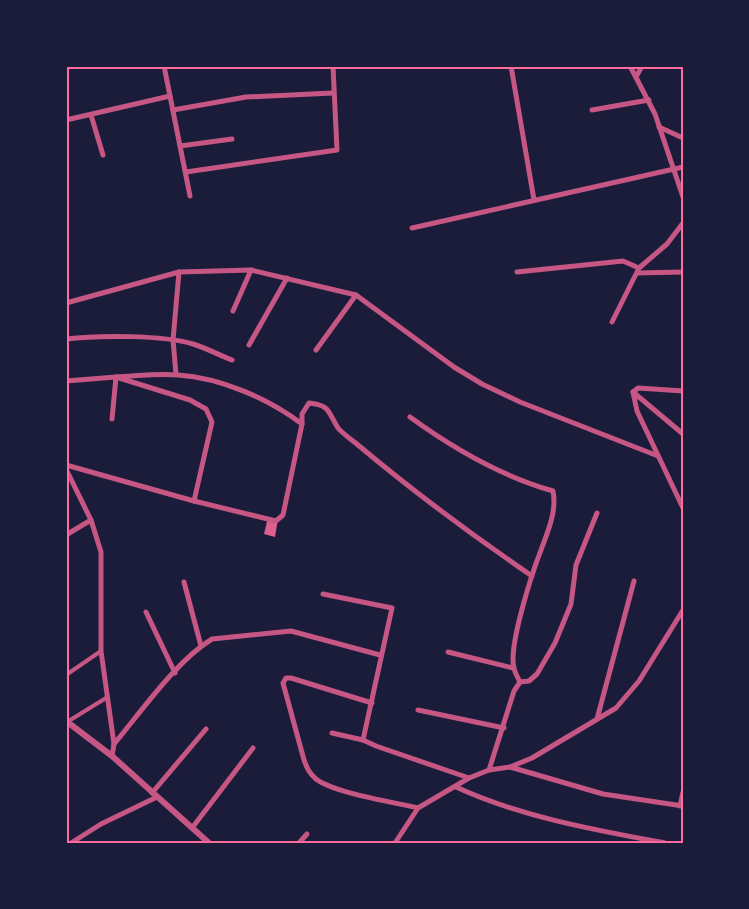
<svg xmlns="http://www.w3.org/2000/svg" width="749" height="909" viewBox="0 0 749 909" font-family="Jost,sans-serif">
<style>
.building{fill:#dd5f8e}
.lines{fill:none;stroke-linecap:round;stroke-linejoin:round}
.pedestrian{stroke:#c65784;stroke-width:4}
.minor{stroke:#c65784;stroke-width:5}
.tertiary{stroke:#c65784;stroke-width:6}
.neatline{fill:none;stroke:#ff6b9d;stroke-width:2}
</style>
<rect width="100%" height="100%" fill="#1b1b3a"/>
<path class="building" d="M 268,517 L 278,519 L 275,537 L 264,534 Z"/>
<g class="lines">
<g class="pedestrian">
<path d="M 66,675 L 101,651"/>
<path d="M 67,722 L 106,698"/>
</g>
<g class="minor">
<path d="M 164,66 L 190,196"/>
<path d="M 511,66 L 534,200"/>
<path d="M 630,66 L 655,114 L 683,197"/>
<path d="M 636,77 L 642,66"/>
<path d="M 173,110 L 246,97 L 333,93"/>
<path d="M 592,110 L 649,100"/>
<path d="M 91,115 L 103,155"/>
<path d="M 66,120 L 170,96"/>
<path d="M 659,127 L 683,138"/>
<path d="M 180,146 L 232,139"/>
<path d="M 186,172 L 337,150 L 333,66"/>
<path d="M 412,228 L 683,167"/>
<path d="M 517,272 L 623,261 L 639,268"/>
<path d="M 637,273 L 683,272"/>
<path d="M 66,303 L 179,272 L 251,270 L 356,295 L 454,367 L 482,384 L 520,402 L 658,456"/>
<path d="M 233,311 L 251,270"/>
<path d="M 612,322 L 639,268 L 667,244 L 683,223"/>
<path d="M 66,339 C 98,335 163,335 193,344 C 206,348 219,355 232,360"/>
<path d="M 249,345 L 287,278"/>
<path d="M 316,350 L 356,295"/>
<path d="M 176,374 L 173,340 L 179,272"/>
<path d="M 66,381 L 116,377 L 190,400 L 206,409 L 212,422 L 194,501"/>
<path d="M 633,392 L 637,411 L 683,508"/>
<path d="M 633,392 L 683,434"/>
<path d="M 633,392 L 638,388 L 683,391"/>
<path d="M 410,417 C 454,449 500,476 553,491 C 557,511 548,531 541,550 C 532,573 508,647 514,668 C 515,673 518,678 520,682 L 514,691 L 489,770"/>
<path d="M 112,419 L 116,377 C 137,376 158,373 178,375 C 221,378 267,398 302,424"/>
<path d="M 66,465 L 194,501 L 276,521 L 283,515 L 302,424 L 302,414 L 309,403 C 330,405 328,412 338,428 C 343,434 352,440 358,445 C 414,492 472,535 532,576"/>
<path d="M 66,469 L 91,520 L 101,552 L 101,651 L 114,744 L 112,756"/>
<path d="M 66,535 L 91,520"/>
<path d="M 184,582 L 201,646"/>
<path d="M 323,594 L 392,608 L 363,740"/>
<path d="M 146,612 L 175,673"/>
<path d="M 448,652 L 513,668"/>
<path d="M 520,682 L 529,681 L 537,674 L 555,643 L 571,604 L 576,565 L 597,513"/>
<path d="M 372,703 L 291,678 L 286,678 L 283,683 L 304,760 C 307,768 309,773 316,779 C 334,793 393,802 418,808"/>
<path d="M 418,710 L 504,728"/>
<path d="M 597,719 L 634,581"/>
<path d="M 332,733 L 363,740 L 376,746 L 469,778"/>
<path d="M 114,744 C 141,712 176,661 212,639 L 291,631 L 380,655"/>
<path d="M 510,767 L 603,794 L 683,806"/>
<path d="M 456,787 C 521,817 595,830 665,843"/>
<path d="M 152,793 L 206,729"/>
<path d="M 680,806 L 683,792"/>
<path d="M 192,828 L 253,748"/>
<path d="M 71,843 L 101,824 L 157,797"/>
<path d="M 299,843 L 307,834"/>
<path d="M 395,843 L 418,808 L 469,778 L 489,770 L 510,767 L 532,758 L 616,708 L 639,681 L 683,610"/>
</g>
<path class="tertiary" d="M 66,721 L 112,756 L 209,843"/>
</g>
<rect width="749" height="909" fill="none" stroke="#1b1b3a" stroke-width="135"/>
<rect x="68" y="68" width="614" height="774" class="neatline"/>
</svg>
